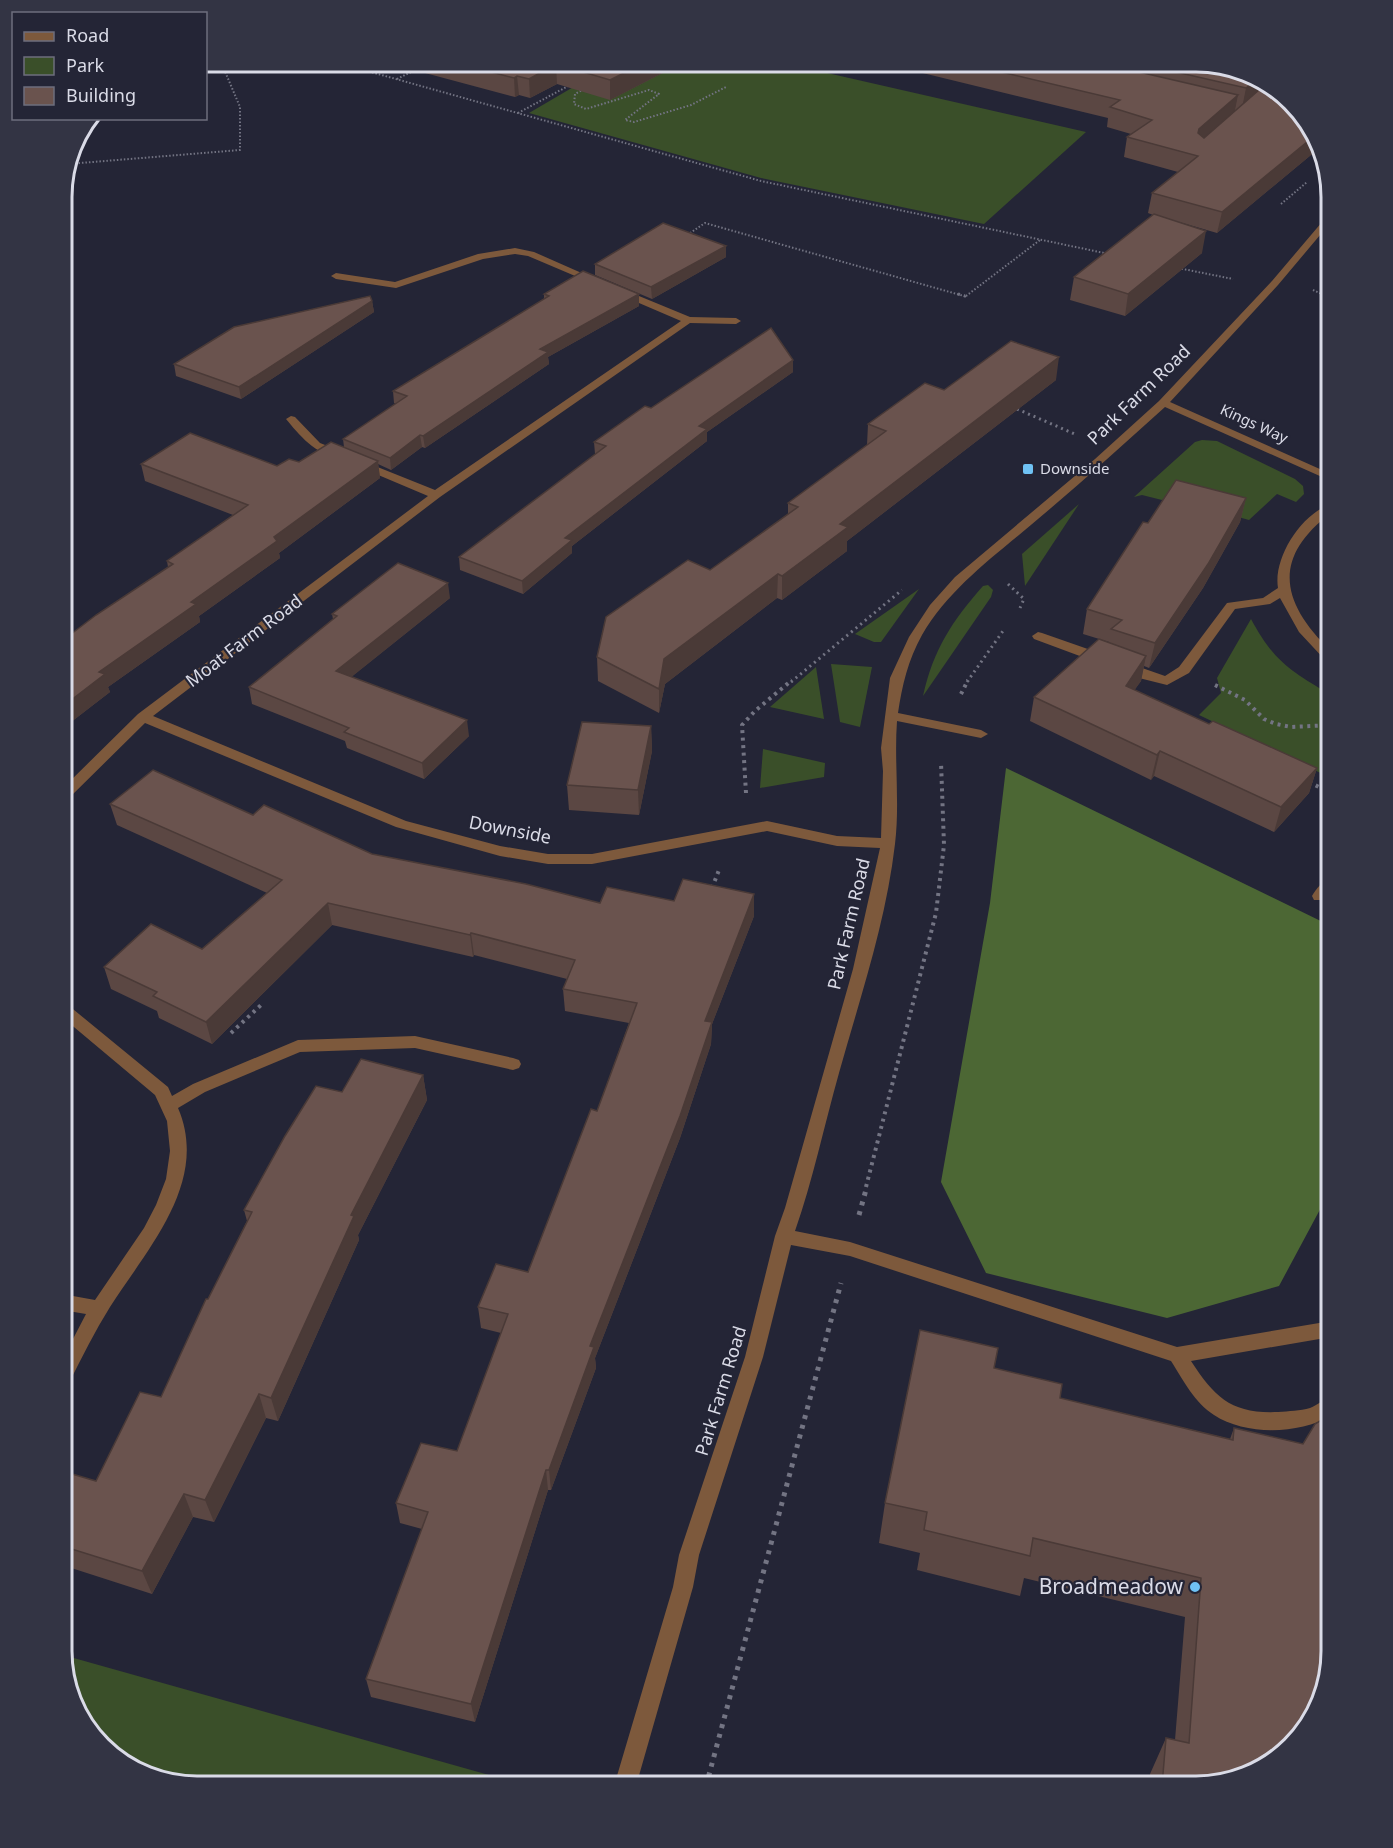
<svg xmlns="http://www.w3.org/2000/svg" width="1393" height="1848" viewBox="0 0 1393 1848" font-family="'Noto Sans',sans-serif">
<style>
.green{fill:#3a4f29}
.forest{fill:#4c6734}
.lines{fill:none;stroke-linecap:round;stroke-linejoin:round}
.path-far3{stroke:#737483;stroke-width:2;stroke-dasharray:1.5 2;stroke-linecap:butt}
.path-far2{stroke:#737483;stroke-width:3;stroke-dasharray:2 4;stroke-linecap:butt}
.path-far1{stroke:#737483;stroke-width:4;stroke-dasharray:3 4.5;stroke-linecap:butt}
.path{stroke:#737483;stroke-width:5;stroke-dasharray:4 6;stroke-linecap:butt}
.minor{fill:#7d593c;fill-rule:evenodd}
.wall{fill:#5b4743}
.shaded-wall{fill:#4a3a37}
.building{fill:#6a534e;stroke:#4a3a37;stroke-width:1.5}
.poi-dot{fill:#6fc2f4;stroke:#242536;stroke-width:2}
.labels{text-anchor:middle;stroke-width:4.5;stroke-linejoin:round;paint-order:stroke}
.far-street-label{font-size:15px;fill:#dadbe7;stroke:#242536}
.far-poi-label{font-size:15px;fill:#dadbe7;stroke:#242536;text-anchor:start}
.street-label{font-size:18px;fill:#dadbe7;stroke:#242536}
.near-poi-label{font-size:21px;fill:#dadbe7;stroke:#242536;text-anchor:end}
.rim{fill:none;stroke:#dadbe7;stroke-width:3}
</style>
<rect width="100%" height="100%" fill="#242536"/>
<g class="green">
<path d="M 616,62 L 779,62 L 1086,132 L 984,224 L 761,178 L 529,113 Z"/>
<path d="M 1202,440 L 1217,441 L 1295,479 L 1303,486 L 1304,494 L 1296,502 L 1277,494 L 1249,520 L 1166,497 L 1162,500 L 1142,495 L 1134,497 L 1195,442 Z"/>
<path d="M 1079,504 L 1025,586 L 1022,554 Z"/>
<path d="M 988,585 L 993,590 L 991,597 L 923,696 C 933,650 952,621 983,586 Z"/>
<path d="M 919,589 L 881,642 L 874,642 L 855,634 Z"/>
<path d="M 1251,619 C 1274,662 1291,671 1331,695 L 1331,775 L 1329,777 L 1199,715 L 1221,693 L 1217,678 Z"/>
<path d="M 831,664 L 872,667 L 860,727 L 840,722 Z"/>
<path d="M 816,667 L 824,719 L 770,707 Z"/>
<path d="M 763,749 L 825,763 L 824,777 L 760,788 Z"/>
<path d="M 63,1655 L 528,1786 L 197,1786 L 130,1769 L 84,1726 Z"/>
</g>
<path class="forest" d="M 1006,768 L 1331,926 L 1331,1189 L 1279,1286 L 1167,1318 L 986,1273 L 941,1182 L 990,903 Z"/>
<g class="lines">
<g class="path-far3">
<path d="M 335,62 L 761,181 L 1109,254"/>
<path d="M 397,79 L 417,69"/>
<path d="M 584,89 L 575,94 L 574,104 L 586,109 L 649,90 L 659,94 L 625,120 L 634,122 L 691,105 L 726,87"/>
<path d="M 518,113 L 570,85"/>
<path d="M 68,164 L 240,150 L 240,107 L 221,62"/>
<path d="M 1281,204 L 1307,182"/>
<path d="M 687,235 L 705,223 L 964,296"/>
<path d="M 1178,268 L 1233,279"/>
<path d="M 1313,290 L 1326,296"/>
<path d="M 966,296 L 1040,240"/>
</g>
<g class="path-far2">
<path d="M 958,294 L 965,296 L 968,294"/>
<path d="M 1322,294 L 1331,298"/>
<path d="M 1017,409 L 1077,435"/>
<path d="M 1008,584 L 1024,599 L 1020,608"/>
<path d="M 791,682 L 902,590"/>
<path d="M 967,682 L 1003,631"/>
</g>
<g class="path-far1">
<path d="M 1215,685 L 1245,700 L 1264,719 L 1276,724 L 1291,727 L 1331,725"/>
<path d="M 961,694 L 968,680"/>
<path d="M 1309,782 L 1331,793"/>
<path d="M 746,793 L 742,725 L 755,711 L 792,680"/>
<path d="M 712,888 L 719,870"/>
<path d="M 231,1033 L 261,1005"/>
<path d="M 866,1187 L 936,913 L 944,845 L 941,762"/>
</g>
<g class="path">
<path d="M 859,1215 L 867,1186"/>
<path d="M 706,1786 L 841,1283"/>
</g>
<g class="minor">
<path d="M 1331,214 L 1331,222 L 1278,285 L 1170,402 L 1331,474 L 1331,481 L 1165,407 C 1123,445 1081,483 1038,519 C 996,555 950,587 922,635 C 908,660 902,686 898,713 L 981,730 L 988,734 L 981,738 L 897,721 C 894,762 900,803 895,844 C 886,922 860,998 839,1073 C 824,1126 813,1180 795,1231 L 850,1242 L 1177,1347 L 1331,1321 L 1331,1337 L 1191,1361 C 1215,1398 1232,1414 1278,1412 C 1289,1411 1300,1411 1310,1408 C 1318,1405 1323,1399 1331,1397 L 1331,1416 C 1299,1434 1246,1436 1214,1415 C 1195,1403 1183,1380 1171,1361 L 850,1256 L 791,1245 L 763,1357 L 699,1555 L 693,1587 L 636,1786 L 614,1786 L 673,1587 L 679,1555 L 745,1357 L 775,1236 L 785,1208 L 853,969 L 880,848 L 837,846 L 767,831 L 592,864 L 548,864 L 500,856 L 396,827 L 145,723 L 67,800 L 62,802 L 62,789 L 138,714 L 428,496 L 357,466 L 357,462 L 365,462 L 435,490 L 681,321 L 618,294 L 618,290 L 622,289 L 690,317 L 736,318 L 741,321 L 736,324 L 690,323 L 440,497 L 153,716 L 406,821 L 500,846 L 548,854 L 592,854 L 767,821 L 837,836 L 881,838 L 883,771 L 881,748 L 890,678 L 909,637 L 930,605 L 955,577 L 1095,459 L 1159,401 L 1272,281 L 1328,215 Z"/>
<path d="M 515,248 L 534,252 L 602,282 L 594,284 L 528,256 L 515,254 L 483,259 L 396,288 L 336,279 L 331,276 L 336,273 L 395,282 L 478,254 Z"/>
<path d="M 291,416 L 295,417 L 320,443 L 343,452 L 343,456 C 320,460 299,435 286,419 Z"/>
<path d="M 1331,504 L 1331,513 C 1271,558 1281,603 1331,651 L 1331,662 L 1326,661 L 1299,632 L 1280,598 L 1270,604 L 1235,609 L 1189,673 L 1167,685 L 1139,678 L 1034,639 L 1032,636 L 1038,632 L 1042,633 L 1165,676 L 1179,667 L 1227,603 L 1263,598 L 1278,588 C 1273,558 1301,514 1331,504 Z"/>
<path d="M 1331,878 L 1331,892 L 1324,900 L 1314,900 L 1312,896 C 1316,889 1323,880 1331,878 Z"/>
<path d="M 62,1003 L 68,1005 L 168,1087 L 172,1096 L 193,1084 L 298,1040 L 415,1036 L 513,1058 L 519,1060 L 521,1064 L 519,1068 L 513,1070 L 415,1048 L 300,1052 L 205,1092 L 178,1108 C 210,1182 147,1249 110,1307 C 95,1331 82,1357 69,1383 L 62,1385 L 62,1360 L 86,1314 L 62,1310 L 62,1294 L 95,1300 L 144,1228 L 156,1205 L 166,1179 L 170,1151 L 167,1121 L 155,1095 L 62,1017 Z"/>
</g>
</g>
<g class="wall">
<path d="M 384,62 L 684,62 L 610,100 L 557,84 L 530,98 L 519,95 L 515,97 Z"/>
<path d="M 817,62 L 849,62 L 845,65 L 839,63 L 836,66 Z"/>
<path d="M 863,62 L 1205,62 L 1309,122 L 1317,150 L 1217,233 L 1179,222 L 1202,253 L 1125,316 L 1070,300 L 1074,277 L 1153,215 L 1148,213 L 1152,193 L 1178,172 L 1124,157 L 1127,137 L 1131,134 L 1107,127 L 1108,118 L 898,67 L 895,69 Z"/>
<path d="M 726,246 L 726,257 L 652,299 L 595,275 L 595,264 Z"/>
<path d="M 544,294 L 639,294 L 639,306 L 548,357 L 549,364 L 425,448 L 422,447 L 391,470 L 378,464 L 380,478 L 279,553 L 280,558 L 199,616 L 200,622 L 108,687 L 110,692 L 62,729 L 168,567 L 167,561 L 233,515 L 145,481 L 141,464 L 277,466 L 299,462 L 344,447 L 343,439 L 396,404 L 394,403 L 393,391 L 544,299 Z"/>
<path d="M 372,301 L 374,312 L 241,399 L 176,376 L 174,364 Z"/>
<path d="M 793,360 L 793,372 L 707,432 L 707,441 L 572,546 L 572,553 L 523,594 L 460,570 L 459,557 L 596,454 L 595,454 L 594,442 L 651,408 Z"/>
<path d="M 1056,380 L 847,541 L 847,551 L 782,600 L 777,598 L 665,684 L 659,713 L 598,681 L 597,657 L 710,570 L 788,515 L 788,503 L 867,445 L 868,424 L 944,390 Z"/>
<path d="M 1246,498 L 1240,522 L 1203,588 L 1149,668 L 1144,666 L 1141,681 L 1134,690 L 1209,724 L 1317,768 L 1309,793 L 1274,832 L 1154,776 L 1151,780 L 1030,721 L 1034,697 L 1109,643 L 1109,642 L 1083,634 L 1087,609 L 1148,523 Z"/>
<path d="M 450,598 L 351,677 L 469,736 L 424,779 L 347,748 L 345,741 L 252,704 L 249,687 L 333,619 L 332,614 Z"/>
<path d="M 651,726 L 652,751 L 639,815 L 569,810 L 567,785 Z"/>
<path d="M 110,804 L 253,815 L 372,854 L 600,903 L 674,901 L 754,894 L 754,916 L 712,1024 L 711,1044 L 680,1138 L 595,1358 L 596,1368 L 551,1490 L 548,1490 L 475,1722 L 371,1697 L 366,1679 L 422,1529 L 400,1523 L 396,1503 L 457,1451 L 501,1333 L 481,1328 L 478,1307 L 528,1272 L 597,1111 L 629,1023 L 565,1011 L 563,989 L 567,979 L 474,955 L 473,957 L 332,925 L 212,1044 L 159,1018 L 157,1011 L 111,989 L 104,967 L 202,949 L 267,893 L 117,825 Z"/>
<path d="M 423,1075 L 427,1100 L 358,1235 L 359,1240 L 278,1421 L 266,1418 L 214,1522 L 193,1517 L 152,1594 L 62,1565 L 62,1471 L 96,1481 L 161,1397 L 208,1299 L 247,1221 L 244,1210 L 342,1092 Z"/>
<path d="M 994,1368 L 1060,1398 L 1230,1439 L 1234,1428 L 1196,1786 L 1149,1786 L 1150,1774 L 1166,1738 L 1175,1740 L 1185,1617 L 1024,1578 L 1020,1596 L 917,1570 L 920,1553 L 879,1543 L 885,1503 Z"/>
</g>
<g class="shaded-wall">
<path d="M 646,62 L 684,62 L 610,100 L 610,80 Z"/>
<path d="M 895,62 L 899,62 L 898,67 L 895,69 Z"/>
<path d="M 556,64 L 557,84 L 530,98 L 529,79 Z"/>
<path d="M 517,76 L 519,95 L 515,97 L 514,78 Z"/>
<path d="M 1258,78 L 1264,80 L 1269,84 L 1242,108 L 1246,88 Z"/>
<path d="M 1238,95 L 1234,115 L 1194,154 L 1198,133 L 1199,129 Z"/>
<path d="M 1313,137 L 1317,150 L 1217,233 L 1222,212 Z"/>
<path d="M 1206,231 L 1202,253 L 1125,316 L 1128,294 Z"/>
<path d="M 726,246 L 726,257 L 652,299 L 651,287 Z"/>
<path d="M 639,294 L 639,306 L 548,357 L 549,364 L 425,448 L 423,436 L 540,349 Z"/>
<path d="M 372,301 L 374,312 L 241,399 L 239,387 Z"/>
<path d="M 1059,357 L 1056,380 L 847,541 L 847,551 L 782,600 L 782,576 L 840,524 Z"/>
<path d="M 793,360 L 793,372 L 707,432 L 707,441 L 572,546 L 572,553 L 523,594 L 522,581 L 565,538 L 699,426 Z"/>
<path d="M 420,435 L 422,447 L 391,470 L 390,458 Z"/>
<path d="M 378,461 L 380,478 L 279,553 L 280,558 L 199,616 L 200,622 L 108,687 L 110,692 L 62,729 L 62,707 L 99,672 L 274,537 Z"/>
<path d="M 1246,498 L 1240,522 L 1203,588 L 1149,668 L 1155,643 Z"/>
<path d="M 778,574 L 777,598 L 665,684 L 659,713 L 659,689 L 664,659 Z"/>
<path d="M 448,583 L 450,598 L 339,687 L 336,671 Z"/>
<path d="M 1146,656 L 1141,681 L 1120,711 L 1126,686 Z"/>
<path d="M 467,720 L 469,736 L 424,779 L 422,763 Z"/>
<path d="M 651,726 L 652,751 L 639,815 L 638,790 Z"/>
<path d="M 1160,751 L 1154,776 L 1151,780 L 1157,755 Z"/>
<path d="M 1317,768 L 1309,793 L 1274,832 L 1281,807 Z"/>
<path d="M 754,894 L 754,916 L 712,1024 L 711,1044 L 680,1138 L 595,1358 L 596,1368 L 551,1490 L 549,1470 L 590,1346 L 705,1021 Z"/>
<path d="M 328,903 L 332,925 L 212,1044 L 206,1022 Z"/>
<path d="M 471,933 L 474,955 L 473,957 L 470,935 Z"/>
<path d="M 423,1075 L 427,1100 L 358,1235 L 359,1240 L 278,1421 L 271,1398 L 351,1215 Z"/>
<path d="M 259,1394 L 266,1418 L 214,1522 L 205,1500 Z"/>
<path d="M 546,1470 L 548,1490 L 475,1722 L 471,1704 Z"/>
<path d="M 184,1494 L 193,1517 L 152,1594 L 142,1571 Z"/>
</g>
<g class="building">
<path d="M 453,62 L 577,62 L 582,63 L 584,62 L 646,62 L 610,80 L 556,64 L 529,79 L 517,76 L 514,78 Z"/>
<path d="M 959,62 L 1096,62 L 1238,95 L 1199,129 L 1198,133 L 1204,138 L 1267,83 L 1309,122 L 1313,137 L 1222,212 L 1152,193 L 1198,156 L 1127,137 L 1152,120 L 1110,107 L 1120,100 Z"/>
<path d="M 1132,62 L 1205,62 L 1258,78 L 1246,88 Z"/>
<path d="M 1154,214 L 1206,231 L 1128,294 L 1074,277 Z"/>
<path d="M 663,223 L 726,246 L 651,287 L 595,264 Z"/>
<path d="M 583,271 L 639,294 L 540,349 L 548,352 L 423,436 L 420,435 L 390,458 L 343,439 L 407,396 L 393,391 L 549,296 L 544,294 Z"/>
<path d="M 370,296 L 372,301 L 239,387 L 174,364 L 234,327 Z"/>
<path d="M 771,328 L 793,360 L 699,426 L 707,429 L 565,538 L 572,540 L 522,581 L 459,557 L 606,446 L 594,442 L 645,406 L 651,408 Z"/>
<path d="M 1011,341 L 1059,357 L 840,524 L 848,527 L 782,576 L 778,574 L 664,659 L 659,689 L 597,657 L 606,617 L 688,560 L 710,570 L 798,507 L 788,503 L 886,431 L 868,424 L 925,383 L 944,390 Z"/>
<path d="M 190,433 L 277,466 L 289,459 L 299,462 L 331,442 L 378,461 L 274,537 L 277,541 L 191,602 L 196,604 L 99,672 L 105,674 L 62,707 L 62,641 L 96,615 L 173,564 L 167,561 L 248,505 L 141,464 Z"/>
<path d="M 1176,480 L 1246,498 L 1208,564 L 1155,643 L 1111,629 L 1122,620 L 1087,609 L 1143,522 L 1148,523 Z"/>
<path d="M 398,563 L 448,583 L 336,671 L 467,720 L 422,763 L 344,732 L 349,728 L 249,687 L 337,616 L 332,614 Z"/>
<path d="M 1099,639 L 1146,656 L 1126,686 L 1209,724 L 1213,721 L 1317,768 L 1281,807 L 1160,751 L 1157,755 L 1034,697 Z"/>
<path d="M 582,722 L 651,726 L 638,790 L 567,785 Z"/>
<path d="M 153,770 L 253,815 L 264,805 L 372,854 L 526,884 L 600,903 L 607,887 L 674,901 L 683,879 L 754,894 L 705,1021 L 712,1022 L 680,1116 L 590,1346 L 594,1347 L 549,1470 L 546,1470 L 471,1704 L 366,1679 L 428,1512 L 396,1503 L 421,1443 L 457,1451 L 508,1314 L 478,1307 L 496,1264 L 528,1272 L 591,1109 L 597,1111 L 637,1003 L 563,989 L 575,960 L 471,933 L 470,935 L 328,903 L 206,1022 L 153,996 L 157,992 L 104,967 L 151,924 L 202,949 L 282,880 L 110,804 Z"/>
<path d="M 361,1059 L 423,1075 L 351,1215 L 354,1216 L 271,1398 L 259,1394 L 205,1500 L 184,1494 L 142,1571 L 62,1546 L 62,1471 L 96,1481 L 140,1392 L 161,1397 L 206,1299 L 208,1299 L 252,1212 L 244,1210 L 285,1136 L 316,1086 L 342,1092 Z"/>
<path d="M 920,1330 L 998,1348 L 994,1368 L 1062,1384 L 1060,1398 L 1233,1440 L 1234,1428 L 1303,1444 L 1315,1424 L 1331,1414 L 1331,1651 L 1314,1719 L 1271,1764 L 1196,1786 L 1162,1786 L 1166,1738 L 1189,1743 L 1201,1578 L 1033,1538 L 1030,1556 L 924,1530 L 927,1512 L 885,1503 Z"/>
</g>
<g class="poi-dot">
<rect x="1022" y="463" width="12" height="12" rx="3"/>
<circle cx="1195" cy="1587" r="6"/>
</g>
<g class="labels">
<g class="far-street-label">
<text transform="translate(1254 424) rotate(25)" y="5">Kings Way</text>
</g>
<g class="far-poi-label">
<text x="1040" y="474">Downside</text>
</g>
<g class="street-label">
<text transform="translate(1139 395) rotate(-44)" y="6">Park Farm Road</text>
<text transform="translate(244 641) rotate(-37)" y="6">Moat Farm Road</text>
<text transform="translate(510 830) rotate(11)" y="6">Downside</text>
<text transform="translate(849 924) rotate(-77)" y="6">Park Farm Road</text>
<text transform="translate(721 1391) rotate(-73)" y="6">Park Farm Road</text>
</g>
<g class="near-poi-label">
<text x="1183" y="1594">Broadmeadow</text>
</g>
</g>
<path d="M0 0H1393V1848H0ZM197 72H1196A125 125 0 0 1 1321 197V1651A125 125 0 0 1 1196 1776H197A125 125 0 0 1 72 1651V197A125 125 0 0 1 197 72Z" fill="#333444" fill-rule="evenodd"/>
<path class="rim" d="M197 72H1196A125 125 0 0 1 1321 197V1651A125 125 0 0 1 1196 1776H197A125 125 0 0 1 72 1651V197A125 125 0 0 1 197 72Z"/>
<rect x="12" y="12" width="195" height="108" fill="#242536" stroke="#6d6e7d" stroke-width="1.5"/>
<rect x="24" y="32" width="30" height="9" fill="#7d593c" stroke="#6d6e7d" stroke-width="1.5"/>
<text x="66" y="42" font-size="18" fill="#dadbe7">Road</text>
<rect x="24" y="57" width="30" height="18" fill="#3a4f29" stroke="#6d6e7d" stroke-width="1.5"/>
<text x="66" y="72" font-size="18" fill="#dadbe7">Park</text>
<rect x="24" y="87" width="30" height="18" fill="#6a534e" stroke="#6d6e7d" stroke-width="1.5"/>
<text x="66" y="102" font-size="18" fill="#dadbe7">Building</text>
</svg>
